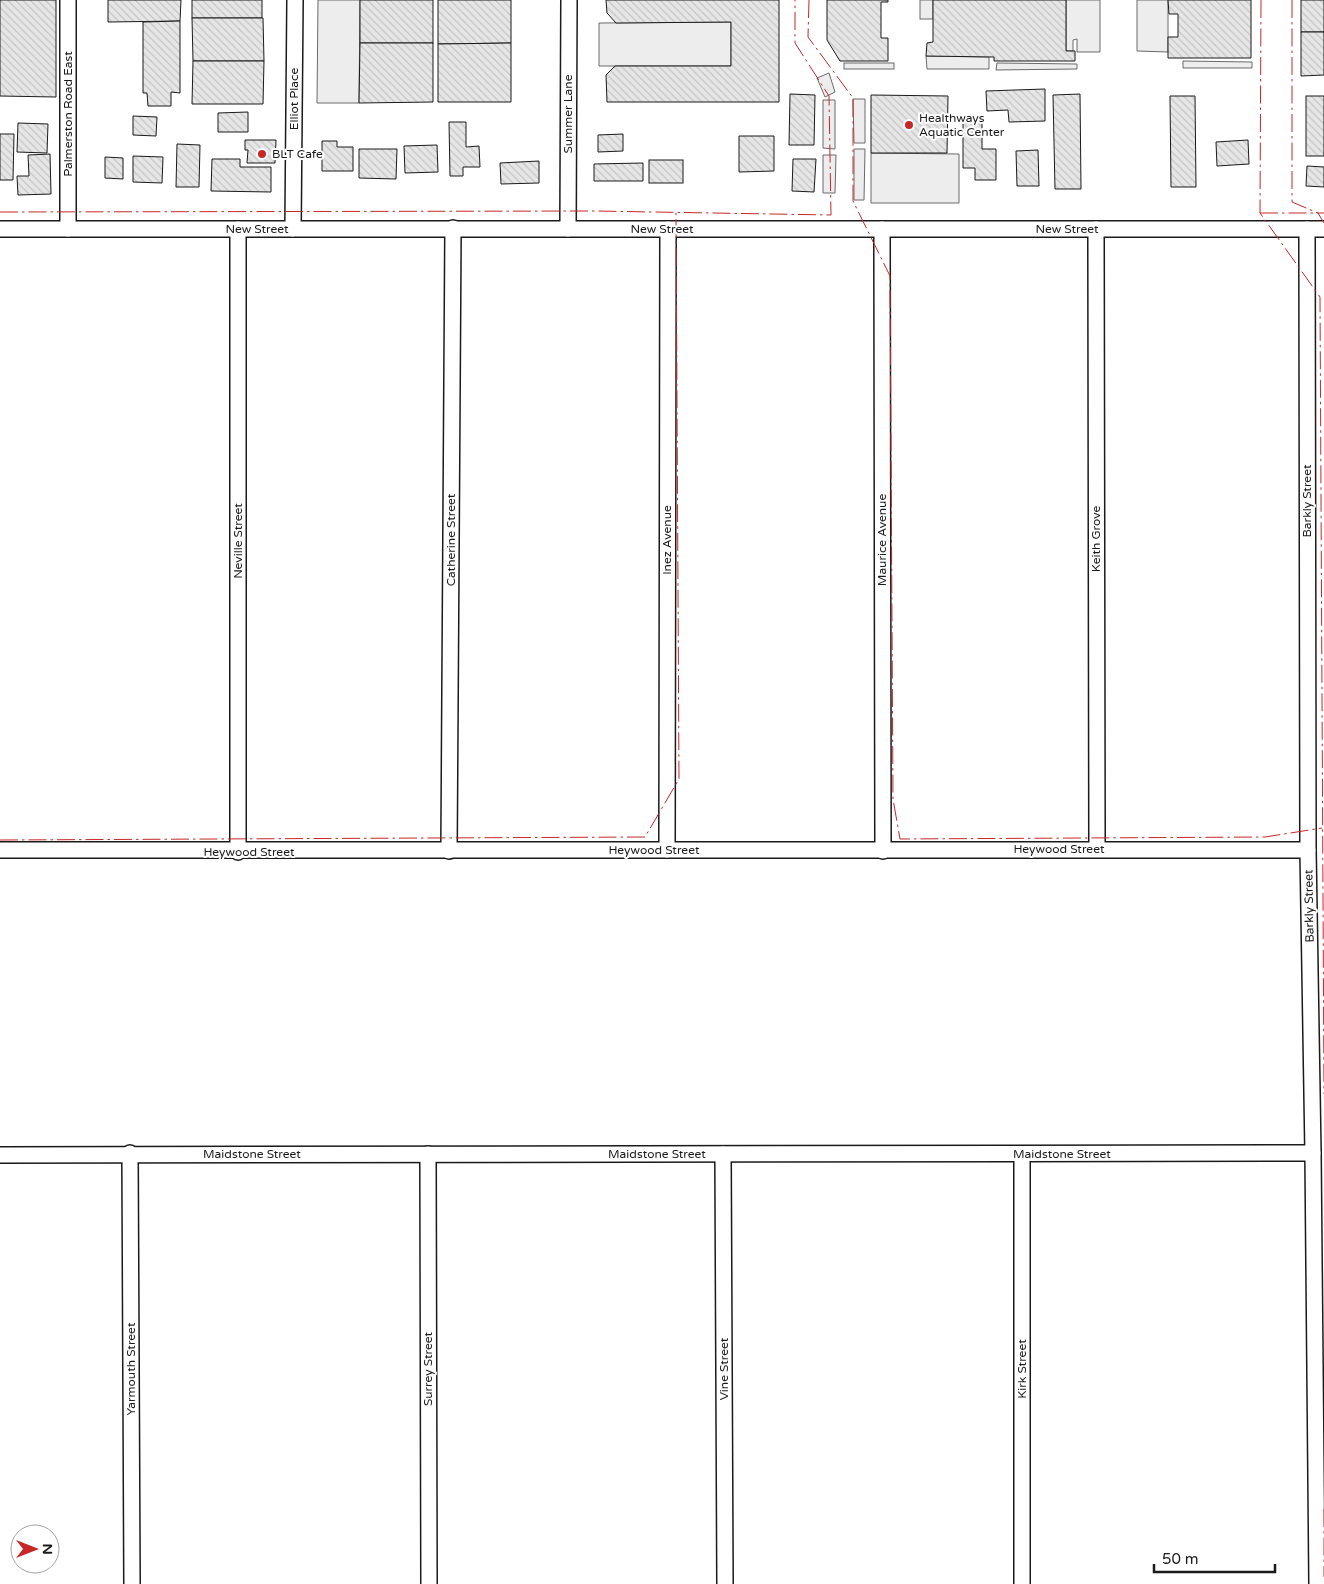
<svg xmlns="http://www.w3.org/2000/svg" width="1324" height="1584" viewBox="0 0 1324 1584" font-family="'Varela Round',sans-serif">
<style>
.built{fill:#ededed;stroke:#6a6a6a}
.building{fill:url(#building-back-hatch);stroke:#1a1a1a}
.lines{fill:none;stroke-linecap:round;stroke-linejoin:round}
.minor-casing{stroke:#1a1a1a;stroke-width:18}
.minor{stroke:#fff;stroke-width:15}
.power{stroke:#c62828;stroke-width:1;stroke-dasharray:18 4 2.5 4;stroke-linecap:butt}
.poi-dot{fill:#c62828;stroke:#fff;stroke-width:2}
.labels{text-anchor:middle;stroke-width:4;stroke-linejoin:round;paint-order:stroke}
.street-label{font-size:12px;fill:#1a1a1a;stroke:#fff}
.poi-label{font-size:12px;fill:#1a1a1a;stroke:#fff;text-anchor:start}
</style>
<defs>
<pattern id="building-back-hatch" width="6" height="6" patternUnits="userSpaceOnUse" patternTransform="scale(1.25)"><rect width="6" height="6" fill="#e6e6e6"/><path d="M-1 5l2 2M0 0l6 6M5-1l2 2" fill="none" stroke="#c5c5c5"/></pattern>
</defs>
<rect width="100%" height="100%" fill="#fff"/>
<g class="built">
<path d="M 318,0 L 360,0 L 359,103 L 317,103 Z"/>
<rect x="920" y="0" width="13" height="19"/>
<path d="M 1066,0 L 1100,0 L 1100,52 L 1077,52 L 1077,39 L 1073,40 L 1073,51 L 1066,51 Z"/>
<path d="M 1137,0 L 1168,0 L 1168,52 L 1137,51 Z"/>
<path d="M 731,22 L 731,66 L 599,66 L 599,23 Z"/>
<path d="M 926,56 L 989,57 L 989,69 L 927,69 Z"/>
<path d="M 1183,61 L 1252,62 L 1252,68 L 1183,68 Z"/>
<rect x="844" y="63" width="50" height="6"/>
<path d="M 997,63 L 1077,64 L 1077,69 L 996,70 Z"/>
<path d="M 829,73 L 835,92 L 825,97 L 817,78 Z"/>
<path d="M 853,99 L 865,99 L 865,143 L 854,143 Z"/>
<path d="M 823,100 L 835,100 L 835,149 L 823,148 Z"/>
<path d="M 854,149 L 865,149 L 864,200 L 854,200 Z"/>
<path d="M 871,153 L 959,154 L 959,203 L 871,203 Z"/>
<path d="M 823,155 L 836,155 L 835,193 L 823,193 Z"/>
</g>
<g class="building">
<path d="M 0,0 L 56,0 L 56,97 L 0,96 Z"/>
<path d="M 108,0 L 181,0 L 180,21 L 108,22 Z"/>
<rect x="192" y="0" width="70" height="18"/>
<rect x="360" y="0" width="73" height="43"/>
<path d="M 438,0 L 511,0 L 511,43 L 438,44 Z"/>
<path d="M 606,0 L 779,0 L 779,102 L 607,102 L 606,75 L 615,66 L 731,66 L 731,22 L 616,23 L 607,13 Z"/>
<path d="M 827,0 L 888,0 L 888,2 L 881,2 L 881,38 L 888,38 L 888,61 L 840,61 L 827,40 Z"/>
<path d="M 933,0 L 1066,0 L 1066,51 L 1075,51 L 1075,61 L 994,61 L 994,57 L 926,56 L 927,43 L 933,42 Z"/>
<path d="M 1168,0 L 1251,0 L 1251,58 L 1168,58 L 1168,37 L 1178,37 L 1178,14 L 1169,14 Z"/>
<rect x="1301" y="0" width="23" height="32"/>
<path d="M 192,18 L 263,18 L 264,61 L 193,61 Z"/>
<path d="M 180,21 L 180,93 L 171,92 L 171,106 L 148,106 L 147,93 L 143,93 L 143,22 Z"/>
<path d="M 1301,32 L 1324,32 L 1324,75 L 1301,76 Z"/>
<path d="M 360,43 L 433,43 L 433,102 L 359,103 Z"/>
<path d="M 511,43 L 511,102 L 438,102 L 438,44 Z"/>
<path d="M 193,61 L 264,61 L 263,104 L 192,104 Z"/>
<path d="M 1045,89 L 1045,121 L 1009,122 L 1008,110 L 987,111 L 986,91 Z"/>
<path d="M 790,94 L 815,95 L 814,145 L 789,145 Z"/>
<path d="M 1080,94 L 1081,189 L 1055,189 L 1053,95 Z"/>
<path d="M 871,95 L 948,96 L 947,153 L 871,153 Z"/>
<path d="M 1170,96 L 1195,96 L 1196,187 L 1171,187 Z"/>
<rect x="1306" y="96" width="18" height="60"/>
<path d="M 248,112 L 248,132 L 218,132 L 218,113 Z"/>
<path d="M 133,116 L 157,117 L 156,136 L 133,135 Z"/>
<path d="M 449,122 L 466,122 L 466,147 L 479,146 L 480,167 L 463,167 L 463,176 L 450,176 Z"/>
<path d="M 963,122 L 982,122 L 982,149 L 996,149 L 996,180 L 975,180 L 975,168 L 963,168 Z"/>
<path d="M 18,123 L 48,124 L 47,153 L 17,152 Z"/>
<path d="M 0,134 L 14,134 L 13,180 L 0,180 Z"/>
<path d="M 623,134 L 623,151 L 598,152 L 598,135 Z"/>
<path d="M 739,136 L 774,136 L 774,171 L 739,172 Z"/>
<path d="M 245,140 L 276,140 L 275,163 L 247,163 L 248,150 L 245,150 Z"/>
<path d="M 1248,140 L 1249,164 L 1217,166 L 1216,142 Z"/>
<path d="M 322,141 L 337,141 L 337,147 L 353,147 L 353,171 L 322,171 Z"/>
<path d="M 177,144 L 200,145 L 199,187 L 176,187 Z"/>
<path d="M 437,145 L 438,172 L 405,173 L 404,146 Z"/>
<path d="M 359,149 L 397,149 L 396,179 L 359,178 Z"/>
<path d="M 1038,150 L 1039,186 L 1017,186 L 1016,151 Z"/>
<path d="M 50,154 L 51,194 L 18,195 L 17,176 L 29,176 L 28,155 Z"/>
<path d="M 133,156 L 163,157 L 162,183 L 133,182 Z"/>
<path d="M 105,157 L 123,158 L 123,179 L 105,178 Z"/>
<path d="M 212,159 L 240,159 L 240,167 L 271,167 L 271,192 L 211,191 Z"/>
<path d="M 793,159 L 816,159 L 814,192 L 792,191 Z"/>
<rect x="649" y="160" width="34" height="23"/>
<path d="M 539,161 L 539,183 L 501,184 L 500,163 Z"/>
<path d="M 643,163 L 643,181 L 594,181 L 594,164 Z"/>
<path d="M 1307,166 L 1324,167 L 1324,187 L 1306,186 Z"/>
</g>
<g class="lines">
<g class="minor-casing">
<g id="minor">
<path d="M 68,0 L 68,229"/>
<path d="M 0,229 L 1324,229"/>
<path d="M 293,229 L 295,0"/>
<path d="M 568,229 L 569,0"/>
<path d="M 882,229 L 883,851"/>
<path d="M 1096,229 L 1097,849"/>
<path d="M 1307,229 L 1308,850 L 1313,1153 L 1317,1584"/>
<path d="M 0,850 L 1308,850"/>
<path d="M 667,850 L 668,229"/>
<path d="M 449,851 L 453,228"/>
<path d="M 238,852 L 238,229"/>
<path d="M 130,1153 L 132,1584"/>
<path d="M 428,1154 L 429,1584"/>
<path d="M 723,1154 L 725,1584"/>
<path d="M 0,1155 L 1313,1153"/>
<path d="M 1022,1584 L 1022,1154"/>
</g>
</g>
<use href="#minor" class="minor"/>
<g class="power">
<path d="M 809,0 L 808,37 L 853,98 L 853,201 L 890,276 L 893,799 L 900,839 L 1265,837 L 1322,828"/>
<path d="M 1261,0 L 1260,213 L 1320,297 L 1324,1094"/>
<path d="M 1292,0 L 1292,202 L 1318,213 L 1324,223"/>
<path d="M 0,212 L 594,211 L 831,215 L 829,96 L 795,43 L 795,0"/>
<path d="M 1260,213 L 1324,213"/>
<path d="M 0,840 L 645,837 L 679,779 L 676,213"/>
<path d="M 1324,1509 L 1324,1577"/>
</g>
</g>
<g class="poi-dot">
<circle cx="909" cy="125" r="5"/>
<circle cx="262" cy="154" r="5"/>
</g>
<g class="labels">
<g class="street-label">
<text transform="translate(294 99) rotate(-90)" y="4">Elliot Place</text>
<text transform="translate(68 114) rotate(-90)" y="4">Palmerston Road East</text>
<text transform="translate(568 114) rotate(-90)" y="4">Summer Lane</text>
<text x="257" y="233">New Street</text>
<text x="662" y="233">New Street</text>
<text x="1067" y="233">New Street</text>
<text transform="translate(1307 501) rotate(-90)" y="4">Barkly Street</text>
<text transform="translate(1096 539) rotate(-90)" y="4">Keith Grove</text>
<text transform="translate(451 540) rotate(-90)" y="4">Catherine Street</text>
<text transform="translate(667 540) rotate(-90)" y="4">Inez Avenue</text>
<text transform="translate(882 540) rotate(-90)" y="4">Maurice Avenue</text>
<text transform="translate(238 541) rotate(-90)" y="4">Neville Street</text>
<text x="1059" y="853">Heywood Street</text>
<text x="654" y="854">Heywood Street</text>
<text x="249" y="856">Heywood Street</text>
<text transform="translate(1309 906) rotate(-91)" y="4">Barkly Street</text>
<text x="252" y="1158">Maidstone Street</text>
<text x="657" y="1158">Maidstone Street</text>
<text x="1062" y="1158">Maidstone Street</text>
<text transform="translate(131 1369) rotate(-90)" y="4">Yarmouth Street</text>
<text transform="translate(428 1369) rotate(-90)" y="4">Surrey Street</text>
<text transform="translate(724 1369) rotate(-90)" y="4">Vine Street</text>
<text transform="translate(1022 1369) rotate(-90)" y="4">Kirk Street</text>
</g>
<g class="poi-label">
<text x="919" y="122">Healthways<tspan x="919" dy="14">Aquatic Center</tspan></text>
<text x="272" y="158">BLT Cafe</text>
</g>
</g>
<g transform="translate(35 1549) rotate(90)"><circle r="24" fill="#ffffff" stroke="#a3a3a3"/>
<path d="M0-4L9 19L0 12L-9 19Z" fill="#c62828"/>
<text y="-8" font-size="14" font-weight="bold" text-anchor="middle" fill="#1a1a1a">N</text>
</g>
<path d="M1154 1564v8h121v-8" fill="none" stroke="#1a1a1a" stroke-width="2.5"/>
<text x="1162" y="1564" font-size="15" fill="#1a1a1a" stroke="#ffffff" stroke-width="4" paint-order="stroke">50 m</text>
</svg>
